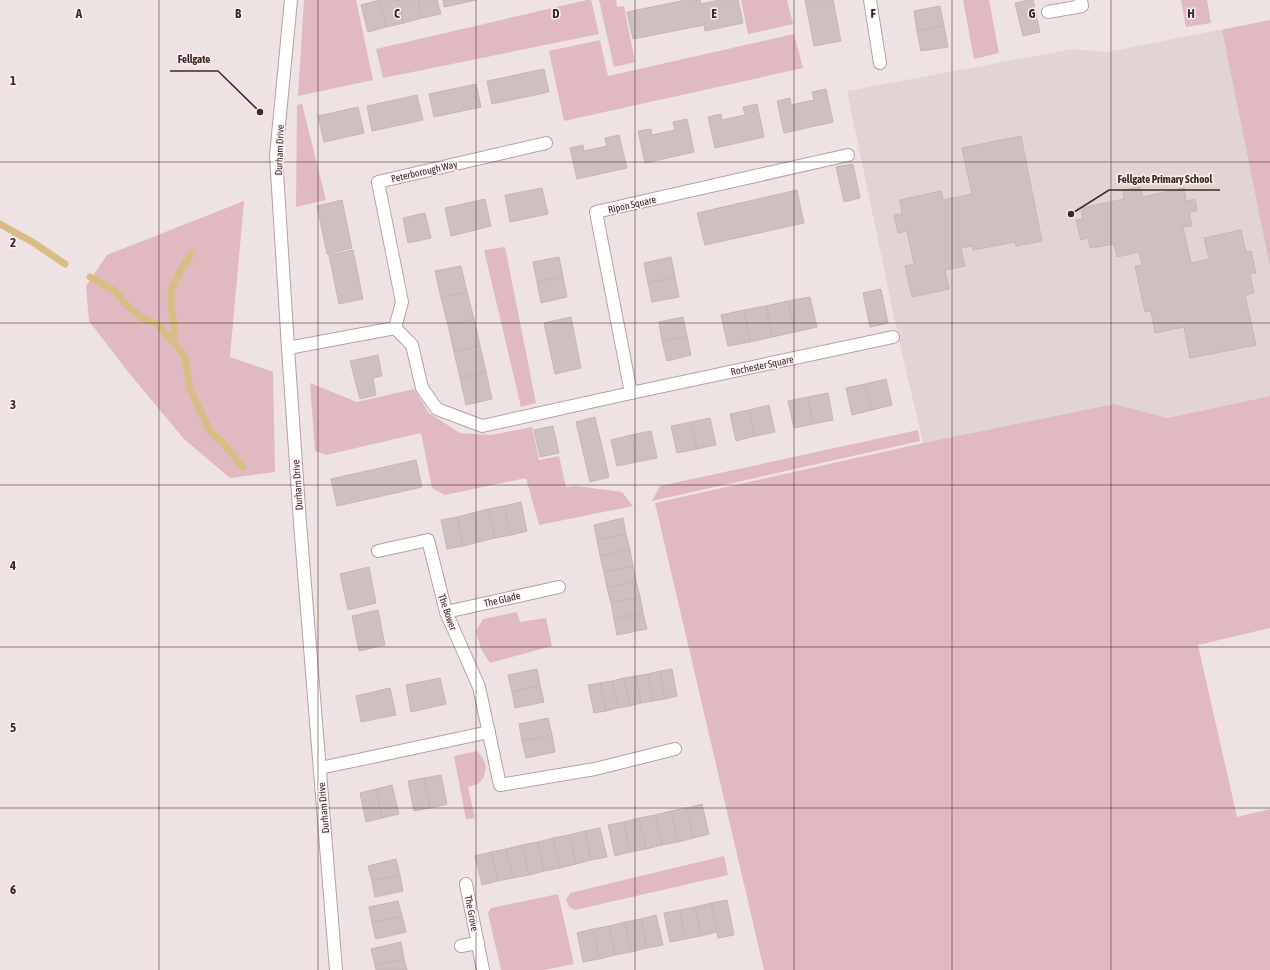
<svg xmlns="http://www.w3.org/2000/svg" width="1270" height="970" viewBox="0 0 1270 970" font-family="'Asap Condensed',sans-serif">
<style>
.built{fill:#e2d4d3}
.green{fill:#e1b9c1}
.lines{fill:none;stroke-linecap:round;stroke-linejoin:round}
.stream{stroke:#d8bd84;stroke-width:7}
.building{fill:#cfbfbe;stroke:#c8b6b4}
.street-casing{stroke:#b3a3a0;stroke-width:14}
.street{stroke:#fff;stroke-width:12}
.grid{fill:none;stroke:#412820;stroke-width:1;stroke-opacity:0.55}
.labels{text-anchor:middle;stroke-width:3;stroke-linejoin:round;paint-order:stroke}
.street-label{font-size:10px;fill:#412820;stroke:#faf3f3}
.grid-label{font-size:13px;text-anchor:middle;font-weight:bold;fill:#412820;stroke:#faf3f3;stroke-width:3;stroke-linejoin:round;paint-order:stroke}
.leader{fill:none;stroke:#412820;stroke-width:1.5}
.callout-dot{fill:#412820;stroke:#faf3f3;stroke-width:1.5}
.callout-label{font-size:11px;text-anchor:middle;font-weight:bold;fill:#412820;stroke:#faf3f3;stroke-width:3;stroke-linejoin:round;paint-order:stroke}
</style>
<rect width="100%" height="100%" fill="#eee3e2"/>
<path class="built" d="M 1270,20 L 1270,396 L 1166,418 L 1114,404 L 923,443 L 898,336 L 847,91 L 1073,49 L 1106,52 Z"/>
<g class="green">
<path d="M 304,0 L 356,0 L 373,80 L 298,96 Z"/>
<path d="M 587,0 L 591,0 L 599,34 L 383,78 L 376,49 Z"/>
<path d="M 599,0 L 616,0 L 617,7 L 624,6 L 635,62 L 614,67 Z"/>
<path d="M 741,0 L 787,0 L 793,24 L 748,34 Z"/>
<path d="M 963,0 L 989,0 L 999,53 L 974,59 Z"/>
<path d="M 1181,0 L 1207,0 L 1211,23 L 1186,27 Z"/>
<path d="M 1270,20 L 1270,266 L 1222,30 Z"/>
<path d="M 794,34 L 803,68 L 564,121 L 549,51 L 600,40 L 608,76 Z"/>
<path d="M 302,104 L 326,200 L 296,207 L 297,105 Z"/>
<path d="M 244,201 L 230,357 L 273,372 L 275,472 L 230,478 L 184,439 L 129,373 L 89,321 L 86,286 L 107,255 Z"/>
<path d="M 505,247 L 536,403 L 521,407 L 484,250 Z"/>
<path d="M 310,383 L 357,402 L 414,389 L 429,413 L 460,433 L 491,435 L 532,427 L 539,460 L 559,456 L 566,487 L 576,486 L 622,492 L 633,506 L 539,525 L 526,478 L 445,495 L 432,488 L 421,433 L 326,455 L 315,451 Z"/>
<path d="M 1270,396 L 1270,628 L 1198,645 L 1237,817 L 1270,809 L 1270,970 L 764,970 L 655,503 L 923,443 L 1114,404 L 1167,418 Z"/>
<path d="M 918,430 L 920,441 L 652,501 L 660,486 Z"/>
<path d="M 517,612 L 520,622 L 546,618 L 552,646 L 490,663 L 481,649 L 476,631 L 483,619 Z"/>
<path d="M 477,751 L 483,758 L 486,767 L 484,777 L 478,784 L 468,787 L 475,818 L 466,819 L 454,756 Z"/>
<path d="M 724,856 L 728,875 L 575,910 L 569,907 L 566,900 L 570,893 Z"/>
<path d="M 558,894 L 574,964 L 544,970 L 501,970 L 488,913 L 491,908 Z"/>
</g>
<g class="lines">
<g class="stream">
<path d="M 0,224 L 34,243 L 65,264"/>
<path d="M 90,277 L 115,291 L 125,304 L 142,318 L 157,324 L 174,342 L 185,358 L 190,389 L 210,431 L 226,446 L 242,467"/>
<path d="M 174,342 L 174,324 L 171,306 L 171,291 L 179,273 L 192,253"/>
</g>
</g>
<g class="building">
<path d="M 380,0 L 386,27 L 368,32 L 361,5 Z"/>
<path d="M 380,0 L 399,0 L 404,23 L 386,27 Z"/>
<path d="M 399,0 L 418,0 L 422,18 L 404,23 Z"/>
<path d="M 418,0 L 437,0 L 441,14 L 422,18 Z"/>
<path d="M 443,0 L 462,0 L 463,3 L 444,7 Z"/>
<path d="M 462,0 L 476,0 L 463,3 Z"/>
<path d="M 686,0 L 700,0 L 701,4 L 719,0 L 738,0 L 743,23 L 705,31 L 704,25 L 633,39 L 627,12 Z"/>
<path d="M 805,0 L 833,0 L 841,41 L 814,46 Z"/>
<path d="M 1029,0 L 1033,0 L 1040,32 L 1023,36 L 1015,3 Z"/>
<path d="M 940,6 L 944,26 L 917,31 L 914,11 Z"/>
<path d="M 944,26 L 948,47 L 921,51 L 917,31 Z"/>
<path d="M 544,69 L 549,92 L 492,104 L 487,81 Z"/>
<path d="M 476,84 L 481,107 L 434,117 L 429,94 Z"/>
<path d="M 826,89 L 833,122 L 784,133 L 777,101 L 790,98 L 791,105 L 814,100 L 812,92 Z"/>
<path d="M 417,95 L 423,120 L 372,131 L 367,106 Z"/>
<path d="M 757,104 L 764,137 L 715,148 L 708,117 L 721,114 L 722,120 L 745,115 L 743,107 Z"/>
<path d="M 358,107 L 364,133 L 324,142 L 318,116 Z"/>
<path d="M 687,119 L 694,152 L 645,163 L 638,131 L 651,129 L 652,135 L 675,130 L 673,122 Z"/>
<path d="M 619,135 L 627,168 L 577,179 L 570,148 L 583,145 L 584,151 L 607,146 L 605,138 Z"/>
<path d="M 1021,136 L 1042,241 L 1016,246 L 1015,242 L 973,250 L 972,246 L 961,248 L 965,266 L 945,270 L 949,289 L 912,297 L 905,266 L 914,264 L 907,231 L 898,233 L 894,215 L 902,214 L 900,200 L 941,191 L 943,200 L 972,194 L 962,148 Z"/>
<path d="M 853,164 L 860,198 L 844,202 L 836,167 Z"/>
<path d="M 1140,187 L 1143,197 L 1184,188 L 1186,201 L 1195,199 L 1197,211 L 1189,212 L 1192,226 L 1183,227 L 1191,263 L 1209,259 L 1204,238 L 1241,230 L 1246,252 L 1251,251 L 1256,273 L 1250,274 L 1254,293 L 1245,295 L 1256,345 L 1190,358 L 1184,327 L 1155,333 L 1151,311 L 1145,312 L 1135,266 L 1142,265 L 1139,252 L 1117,257 L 1114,244 L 1090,248 L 1088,238 L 1081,240 L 1076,220 L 1083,219 L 1081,208 L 1124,199 L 1123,190 Z"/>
<path d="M 542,188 L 548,214 L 510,222 L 505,195 Z"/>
<path d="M 797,190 L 804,223 L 705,245 L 697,213 Z"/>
<path d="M 485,199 L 491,226 L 451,236 L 445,208 Z"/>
<path d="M 342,200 L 352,248 L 327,254 L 317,206 Z"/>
<path d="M 425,213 L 431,238 L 408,243 L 403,218 Z"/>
<path d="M 353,250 L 363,299 L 339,304 L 329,255 Z"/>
<path d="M 559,257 L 563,277 L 537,282 L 533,262 Z"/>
<path d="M 671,257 L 675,277 L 648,283 L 644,263 Z"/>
<path d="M 461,266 L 467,292 L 441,298 L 435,271 Z"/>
<path d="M 563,277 L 567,297 L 541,303 L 537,282 Z"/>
<path d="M 675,277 L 679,297 L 652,302 L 648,283 Z"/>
<path d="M 881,289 L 888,323 L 870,327 L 863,293 Z"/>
<path d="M 467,292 L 474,319 L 448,325 L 441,298 Z"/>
<path d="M 810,297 L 817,327 L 795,332 L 788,301 Z"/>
<path d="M 788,301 L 795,332 L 772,337 L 766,306 Z"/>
<path d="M 766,306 L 772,337 L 750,342 L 744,310 Z"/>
<path d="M 744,310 L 750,342 L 728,346 L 721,315 Z"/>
<path d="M 571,317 L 581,368 L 555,374 L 544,323 Z"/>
<path d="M 683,317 L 687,336 L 662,341 L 659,322 Z"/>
<path d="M 474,319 L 480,346 L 454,352 L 448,325 Z"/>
<path d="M 687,336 L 691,355 L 667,361 L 662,341 Z"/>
<path d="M 480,346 L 486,372 L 460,378 L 454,352 Z"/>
<path d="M 378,355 L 382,376 L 373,378 L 376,395 L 360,399 L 350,361 Z"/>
<path d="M 486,372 L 492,399 L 466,405 L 460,378 Z"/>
<path d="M 886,379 L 892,405 L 872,410 L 865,384 Z"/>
<path d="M 865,384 L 872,410 L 852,415 L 846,388 Z"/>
<path d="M 828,393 L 833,420 L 813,424 L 808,397 Z"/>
<path d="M 808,397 L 813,424 L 794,428 L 788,401 Z"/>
<path d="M 769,405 L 775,432 L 755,436 L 749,410 Z"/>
<path d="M 749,410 L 755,436 L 736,441 L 730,414 Z"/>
<path d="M 595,417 L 609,477 L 590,482 L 576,422 Z"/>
<path d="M 710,418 L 716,445 L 697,449 L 691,422 Z"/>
<path d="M 691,422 L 697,449 L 677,453 L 671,426 Z"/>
<path d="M 553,426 L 559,453 L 540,457 L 534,430 Z"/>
<path d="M 651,431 L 657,458 L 637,462 L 631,435 Z"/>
<path d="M 631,435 L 637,462 L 617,466 L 611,440 Z"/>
<path d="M 416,460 L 422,487 L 337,506 L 331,479 Z"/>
<path d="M 521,502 L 527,531 L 511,535 L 504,506 Z"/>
<path d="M 504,506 L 511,535 L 495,538 L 488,509 Z"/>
<path d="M 488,509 L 495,538 L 479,542 L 473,513 Z"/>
<path d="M 473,513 L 479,542 L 463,546 L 457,517 Z"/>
<path d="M 457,517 L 463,546 L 447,549 L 441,520 Z"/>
<path d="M 623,518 L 626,534 L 597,540 L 594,525 Z"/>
<path d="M 626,534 L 630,550 L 600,556 L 597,540 Z"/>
<path d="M 630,550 L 633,566 L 604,572 L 600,556 Z"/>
<path d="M 633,566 L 636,581 L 607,588 L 604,572 Z"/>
<path d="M 369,567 L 376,603 L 348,610 L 340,574 Z"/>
<path d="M 636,581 L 640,597 L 611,603 L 607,588 Z"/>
<path d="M 640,597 L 643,613 L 614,619 L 611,603 Z"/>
<path d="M 378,610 L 385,645 L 359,651 L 352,616 Z"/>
<path d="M 643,613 L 647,629 L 617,635 L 614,619 Z"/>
<path d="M 537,669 L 540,685 L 512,692 L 508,675 Z"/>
<path d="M 672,669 L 677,696 L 665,699 L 660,671 Z"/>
<path d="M 660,671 L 665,699 L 653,701 L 648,674 Z"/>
<path d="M 648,674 L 653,701 L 641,703 L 636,676 Z"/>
<path d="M 636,676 L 641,703 L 630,706 L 624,678 Z"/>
<path d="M 440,678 L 446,704 L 411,712 L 406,685 Z"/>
<path d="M 624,678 L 630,706 L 618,708 L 612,681 Z"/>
<path d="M 612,681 L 618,708 L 606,711 L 600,683 Z"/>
<path d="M 600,683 L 606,711 L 594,713 L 588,685 Z"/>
<path d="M 540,685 L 544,702 L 515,708 L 512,692 Z"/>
<path d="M 390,688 L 396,715 L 361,722 L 356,696 Z"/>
<path d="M 548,718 L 552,735 L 522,741 L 519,724 Z"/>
<path d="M 552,735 L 555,752 L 526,758 L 522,741 Z"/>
<path d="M 441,775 L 447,804 L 430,808 L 424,778 Z"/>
<path d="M 424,778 L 430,808 L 414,811 L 408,781 Z"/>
<path d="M 392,785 L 399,814 L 382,818 L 376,789 Z"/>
<path d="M 376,789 L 382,818 L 366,822 L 360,793 Z"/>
<path d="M 702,804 L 709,834 L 693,838 L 687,808 Z"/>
<path d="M 687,808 L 693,838 L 678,842 L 671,811 Z"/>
<path d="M 671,811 L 678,842 L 662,845 L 655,815 Z"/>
<path d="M 655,815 L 662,845 L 646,849 L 639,818 Z"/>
<path d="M 639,818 L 646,849 L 630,852 L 624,822 Z"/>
<path d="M 624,822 L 630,852 L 615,856 L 608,825 Z"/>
<path d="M 600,828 L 607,857 L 591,860 L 585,831 Z"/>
<path d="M 585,831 L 591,860 L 576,864 L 569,835 Z"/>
<path d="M 569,835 L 576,864 L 560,868 L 553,838 Z"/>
<path d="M 553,838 L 560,868 L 544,871 L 538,842 Z"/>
<path d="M 538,842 L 544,871 L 529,875 L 522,845 Z"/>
<path d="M 522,845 L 529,875 L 513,878 L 506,849 Z"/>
<path d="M 506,849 L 513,878 L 498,881 L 491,852 Z"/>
<path d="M 491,852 L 498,881 L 482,885 L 475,856 Z"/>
<path d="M 396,859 L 400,875 L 372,881 L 368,866 Z"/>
<path d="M 400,875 L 403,891 L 375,897 L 372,881 Z"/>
<path d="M 727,900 L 734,935 L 718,938 L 711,903 Z"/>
<path d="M 398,901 L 402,916 L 372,923 L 369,907 Z"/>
<path d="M 711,903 L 717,932 L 701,936 L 695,907 Z"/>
<path d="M 695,907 L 701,936 L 685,939 L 680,910 Z"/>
<path d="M 680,910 L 685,939 L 670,942 L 664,913 Z"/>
<path d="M 656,915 L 663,945 L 647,948 L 641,919 Z"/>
<path d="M 402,916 L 406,932 L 376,939 L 372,923 Z"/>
<path d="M 641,919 L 647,948 L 631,952 L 625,922 Z"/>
<path d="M 625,922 L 631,952 L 615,955 L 609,926 Z"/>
<path d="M 609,926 L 615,955 L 599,959 L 593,929 Z"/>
<path d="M 593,929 L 599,959 L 583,962 L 577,933 Z"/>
<path d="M 401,942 L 404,959 L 375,965 L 371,949 Z"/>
<path d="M 404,959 L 407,970 L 376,970 L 375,965 Z"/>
</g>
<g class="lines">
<g class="street-casing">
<g id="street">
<path d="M 291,0 L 276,156 L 288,348 L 300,523 L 336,970"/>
<path d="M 870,0 L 880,63"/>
<path d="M 1048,12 L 1082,6 L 1081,0"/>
<path d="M 395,328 L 412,345 L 422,388 L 437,409 L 482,426 L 631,393 L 893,337"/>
<path d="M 288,348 L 395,328 L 402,302 L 378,182 L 546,143"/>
<path d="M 631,393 L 596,212 L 848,155"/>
<path d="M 378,551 L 428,540 L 446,612 L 479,687 L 500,785 L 595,769 L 675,749"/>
<path d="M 446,612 L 559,587"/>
<path d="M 320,768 L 489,732"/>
<path d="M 466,884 L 483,970"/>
<path d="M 461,946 L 478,943"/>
</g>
</g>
<use href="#street" class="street"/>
</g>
<path class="grid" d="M 159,0 L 159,970M 318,0 L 318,970M 476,0 L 476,970M 635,0 L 635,970M 794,0 L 794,970M 952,0 L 952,970M 1111,0 L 1111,970M 0,162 L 1270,162M 0,323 L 1270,323M 0,485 L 1270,485M 0,647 L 1270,647M 0,808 L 1270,808"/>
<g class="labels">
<g class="street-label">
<text transform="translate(279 150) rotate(-88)" y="4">Durham Drive</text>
<text transform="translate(424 171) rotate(-13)" y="4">Peterborough Way</text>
<text transform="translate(632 204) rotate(-13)" y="4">Ripon Square</text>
<text transform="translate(762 365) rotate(-12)" y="4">Rochester Square</text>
<text transform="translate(297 485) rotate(-94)" y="4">Durham Drive</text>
<text transform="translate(502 599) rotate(-13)" y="4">The Glade</text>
<text transform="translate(448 612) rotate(71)" y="4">The Bower</text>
<text transform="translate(323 808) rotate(-95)" y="4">Durham Drive</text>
<text transform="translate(472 913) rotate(79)" y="4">The Grove</text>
</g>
</g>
<g class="grid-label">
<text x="79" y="18">A</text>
<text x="238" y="18">B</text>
<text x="397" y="18">C</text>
<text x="556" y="18">D</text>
<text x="714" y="18">E</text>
<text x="873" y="18">F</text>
<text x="1032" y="18">G</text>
<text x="1191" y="18">H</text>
<text x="13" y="85">1</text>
<text x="13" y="247">2</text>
<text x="13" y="409">3</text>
<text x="13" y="570">4</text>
<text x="13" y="732">5</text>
<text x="13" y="894">6</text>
</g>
<path class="leader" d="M260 112L218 71H170M1071 214L1109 190H1220"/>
<g class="callout-dot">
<circle cx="260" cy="112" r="4"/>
<circle cx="1071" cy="214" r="4"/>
</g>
<g class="callout-label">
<text x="194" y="63">Fellgate</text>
<text x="1165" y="183">Fellgate Primary School</text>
</g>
</svg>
